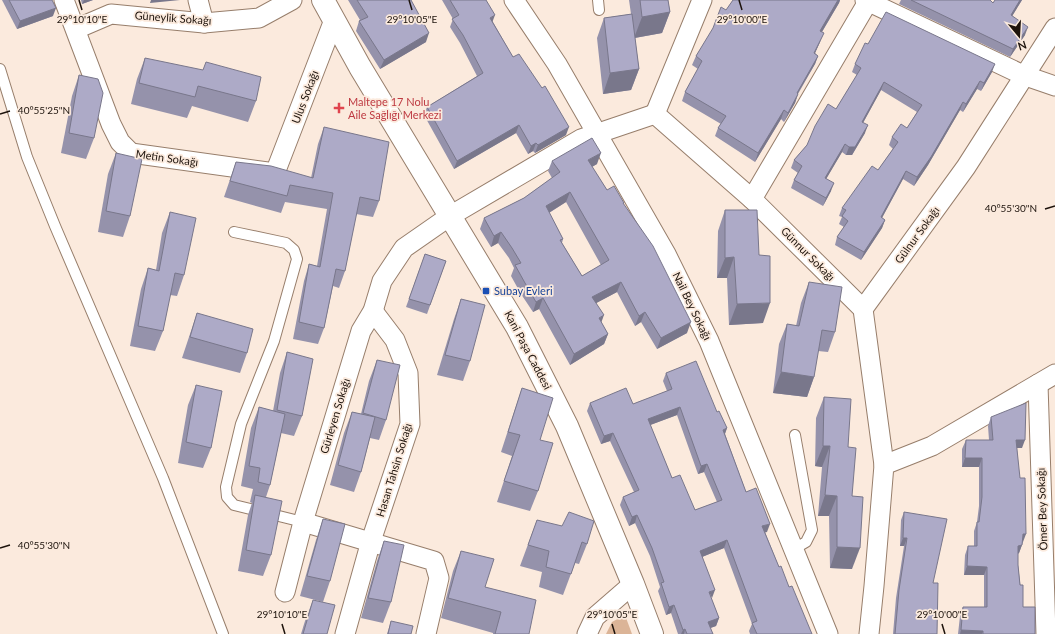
<svg xmlns="http://www.w3.org/2000/svg" width="1055" height="634" viewBox="0 0 1055 634" font-family="Lato,sans-serif">
<style>
.green{fill:#dbb497}
.lines{fill:none;stroke-linecap:round;stroke-linejoin:round}
.service-casing{stroke:#977e6b;stroke-width:12}
.minor-casing{stroke:#977e6b;stroke-width:21}
.tertiary-casing{stroke:#977e6b;stroke-width:24}
.service{stroke:#fff;stroke-width:10}
.minor{stroke:#fff;stroke-width:19}
.tertiary{stroke:#fff;stroke-width:22}
.wall{fill:#9592ab;fill-rule:evenodd}
.shaded-wall{fill:#79778b}
.building{fill:#adaac7;stroke:#79778b;fill-rule:evenodd}
.ticks{fill:none;stroke:#1d130c;stroke-width:1.5}
.health-dot{fill:#e0444e;stroke:#fbeadd;stroke-width:1.5}
.transit-dot{fill:#1a4fb4;stroke:#fbeadd;stroke-width:1.5}
.labels{text-anchor:middle;stroke-width:3.5;stroke-linejoin:round;paint-order:stroke}
.street-label{font-size:11px;fill:#1d130c;stroke:#fbeadd}
.health-label{font-size:11px;fill:#be3a42;stroke:#fbeadd;text-anchor:start}
.transit-label{font-size:11px;fill:#164399;stroke:#fbeadd;text-anchor:start}
.ticks-label{font-size:10px;text-anchor:middle;fill:#1d130c;stroke:#fbeadd;stroke-width:3.5;stroke-linejoin:round;paint-order:stroke}
</style>
<rect width="100%" height="100%" fill="#fbeadd"/>
<path class="green" d="M 625,615 L 632,634 L 606,634 L 612,622 Z"/>
<g class="lines">
<g class="service-casing">
<g id="service">
<path d="M 598,0 L 599,10"/>
<path d="M 0,69 L 27,157 L 55,226 L 163,478 L 223,634"/>
<path d="M 234,232 L 286,243 L 294,250 L 297,259 L 274,341 L 241,424 L 226,487 L 227,497 L 234,505 L 303,522"/>
<path d="M 794,549 L 806,542 L 812,530 L 795,435"/>
</g>
</g>
<g class="minor-casing">
<g id="minor">
<path d="M 64,0 L 111,124 L 120,142 L 131,153 L 275,173 L 334,20"/>
<path d="M 198,0 L 204,23"/>
<path d="M 514,0 L 557,64 L 666,254 L 709,341 L 828,634"/>
<path d="M 702,0 L 655,114 L 752,199 L 869,0"/>
<path d="M 865,0 L 1023,75 L 1055,86"/>
<path d="M 76,29 L 111,14 L 204,23 L 259,18 L 292,0"/>
<path d="M 752,199 L 863,309"/>
<path d="M 1038,384 L 1046,634"/>
<path d="M 884,465 L 863,309 L 966,167 L 1055,28"/>
<path d="M 303,522 L 434,561 L 439,578 L 426,634"/>
<path d="M 285,592 L 303,522 L 361,331 L 373,311 L 382,281 L 404,248 L 450,216 L 581,139 L 655,114"/>
<path d="M 345,634 L 371,541 L 410,424 L 408,373 L 395,340 L 373,311"/>
<path d="M 587,634 L 595,617 L 633,584"/>
<path d="M 869,634 L 874,586 L 884,465 L 932,446 L 1055,374"/>
</g>
</g>
<g class="tertiary-casing">
<path id="tertiary" d="M 323,0 L 360,67 L 517,327 L 567,426 L 633,584 L 652,634"/>
</g>
<use href="#service" class="service"/>
<use href="#minor" class="minor"/>
<use href="#tertiary" class="tertiary"/>
</g>
<g class="wall">
<path d="M 2,0 L 52,0 L 53,16 L 17,29 Z"/>
<path d="M 81,0 L 93,0 L 82,4 Z"/>
<path d="M 348,0 L 411,0 L 426,42 L 380,69 L 356,31 L 359,21 L 360,20 Z"/>
<path d="M 442,0 L 486,0 L 493,22 L 513,57 L 566,135 L 535,153 L 533,151 L 528,154 L 516,133 L 454,169 L 424,115 L 427,107 L 477,76 L 460,43 L 450,27 L 453,19 Z"/>
<path d="M 629,0 L 668,0 L 670,12 L 662,33 L 635,38 L 639,69 L 631,90 L 603,94 L 597,38 L 604,18 L 631,14 Z"/>
<path d="M 733,0 L 840,0 L 839,3 L 822,32 L 820,42 L 815,53 L 818,56 L 815,64 L 798,94 L 795,103 L 784,122 L 781,119 L 755,162 L 715,136 L 718,128 L 721,124 L 682,101 L 685,92 L 698,69 L 692,65 L 696,56 Z"/>
<path d="M 901,0 L 990,0 L 993,3 L 995,0 L 1022,0 L 1012,16 L 1025,35 L 1010,57 L 899,4 Z"/>
<path d="M 868,44 L 992,72 L 981,91 L 977,89 L 963,112 L 960,110 L 928,165 L 914,186 L 903,179 L 882,218 L 885,220 L 882,228 L 861,260 L 835,245 L 837,237 L 844,227 L 839,224 L 842,217 L 839,216 L 842,208 L 878,170 L 893,149 L 889,145 L 892,137 L 907,128 L 917,112 L 881,90 L 863,123 L 865,133 L 852,155 L 846,155 L 842,152 L 826,179 L 831,191 L 823,206 L 791,188 L 794,180 L 798,173 L 791,168 L 794,160 L 807,145 L 836,109 L 857,75 L 852,72 L 855,64 Z"/>
<path d="M 145,58 L 256,101 L 248,122 L 192,106 L 187,118 L 131,104 L 137,79 Z"/>
<path d="M 79,75 L 94,138 L 86,159 L 61,153 L 72,96 Z"/>
<path d="M 324,127 L 379,201 L 373,217 L 356,214 L 345,271 L 339,288 L 333,286 L 324,328 L 318,344 L 293,339 L 304,281 L 309,264 L 317,266 L 327,209 L 285,202 L 281,213 L 224,197 L 236,162 L 311,178 L 318,144 Z"/>
<path d="M 116,153 L 130,216 L 123,237 L 98,232 L 108,174 Z"/>
<path d="M 552,161 L 597,164 L 592,167 L 607,190 L 623,204 L 687,333 L 657,349 L 641,322 L 635,326 L 617,292 L 596,303 L 601,322 L 608,334 L 604,344 L 570,365 L 539,309 L 533,312 L 521,294 L 511,276 L 514,268 L 509,258 L 498,243 L 491,247 L 480,229 L 484,218 L 524,198 L 552,178 L 548,171 ZM 566,202 L 601,265 L 582,276 L 562,243 L 563,239 L 549,213 Z"/>
<path d="M 725,210 L 759,255 L 763,323 L 729,325 L 727,278 L 717,278 L 718,231 Z"/>
<path d="M 170,212 L 184,275 L 177,296 L 170,295 L 163,331 L 155,351 L 130,346 L 141,289 L 148,268 L 156,270 L 162,233 Z"/>
<path d="M 425,254 L 446,261 L 427,314 L 406,307 Z"/>
<path d="M 809,282 L 835,332 L 828,352 L 818,351 L 814,377 L 807,397 L 773,393 L 779,344 L 787,324 L 796,326 L 801,303 Z"/>
<path d="M 461,299 L 470,361 L 463,381 L 437,375 L 454,319 Z"/>
<path d="M 197,313 L 247,353 L 240,373 L 182,358 Z"/>
<path d="M 287,352 L 302,416 L 294,436 L 281,433 L 270,485 L 266,497 L 271,555 L 263,576 L 238,571 L 248,515 L 252,503 L 250,502 L 253,489 L 241,486 L 251,428 L 259,407 L 273,411 L 280,373 Z"/>
<path d="M 377,360 L 386,420 L 379,440 L 370,438 L 361,472 L 354,492 L 330,485 L 344,433 L 352,412 L 361,414 L 369,381 Z"/>
<path d="M 666,373 L 717,412 L 727,428 L 725,434 L 746,492 L 767,532 L 765,532 L 779,567 L 812,634 L 750,634 L 749,631 L 752,624 L 724,548 L 702,557 L 711,598 L 719,618 L 716,626 L 710,628 L 713,634 L 678,634 L 671,613 L 666,615 L 658,591 L 660,587 L 650,556 L 635,523 L 629,526 L 620,505 L 623,497 L 634,492 L 610,441 L 601,444 L 587,411 L 590,403 L 633,404 L 667,391 L 663,381 ZM 677,415 L 698,474 L 704,472 L 717,502 L 695,510 L 672,478 L 650,425 Z"/>
<path d="M 196,385 L 211,448 L 203,468 L 178,463 L 188,405 Z"/>
<path d="M 522,388 L 540,440 L 538,491 L 530,511 L 497,502 L 512,456 L 501,452 L 515,409 Z"/>
<path d="M 824,397 L 848,447 L 852,496 L 852,569 L 830,568 L 829,516 L 818,516 L 822,467 L 815,466 L 816,418 Z"/>
<path d="M 991,417 L 1022,448 L 1017,448 L 1023,542 L 1019,553 L 1018,554 L 1018,565 L 1023,607 L 1035,634 L 958,634 L 960,616 L 963,607 L 984,607 L 984,575 L 964,575 L 965,555 L 968,546 L 974,546 L 974,531 L 977,522 L 979,506 L 979,467 L 962,467 L 962,449 L 966,440 L 989,440 L 988,426 Z"/>
<path d="M 904,512 L 933,583 L 937,634 L 893,634 L 896,598 L 904,546 L 900,546 L 901,520 Z"/>
<path d="M 323,519 L 330,581 L 323,602 L 300,596 L 316,540 Z"/>
<path d="M 537,520 L 587,544 L 579,564 L 575,563 L 563,595 L 539,587 L 542,572 L 520,566 Z"/>
<path d="M 384,541 L 391,602 L 383,623 L 361,618 L 377,561 Z"/>
<path d="M 461,551 L 485,587 L 529,634 L 493,634 L 493,633 L 441,618 L 453,571 Z"/>
<path d="M 313,600 L 327,634 L 301,634 L 305,621 Z"/>
<path d="M 391,621 L 411,634 L 387,634 Z"/>
</g>
<g class="shaded-wall">
<path d="M 84,0 L 93,0 L 82,4 Z"/>
<path d="M 151,0 L 180,0 L 150,3 Z"/>
<path d="M 838,0 L 840,0 L 839,3 L 817,40 L 820,31 Z"/>
<path d="M 1020,0 L 1022,0 L 1008,23 L 1011,15 Z"/>
<path d="M 56,8 L 53,16 L 17,29 L 20,21 Z"/>
<path d="M 670,12 L 662,33 L 634,38 L 642,17 Z"/>
<path d="M 495,15 L 492,23 L 490,18 Z"/>
<path d="M 1028,27 L 1025,35 L 1010,57 L 1013,49 Z"/>
<path d="M 429,33 L 426,42 L 380,69 L 384,60 Z"/>
<path d="M 824,33 L 820,42 L 811,62 L 814,53 Z"/>
<path d="M 818,56 L 815,64 L 793,101 L 797,93 Z"/>
<path d="M 995,64 L 992,72 L 981,91 L 984,83 Z"/>
<path d="M 639,69 L 631,90 L 603,94 L 610,73 Z"/>
<path d="M 980,81 L 977,89 L 963,112 L 966,104 Z"/>
<path d="M 884,82 L 881,90 L 859,130 L 862,122 Z"/>
<path d="M 798,94 L 795,103 L 784,122 L 788,113 Z"/>
<path d="M 963,102 L 960,110 L 928,165 L 914,186 L 917,177 Z"/>
<path d="M 784,110 L 781,119 L 755,162 L 758,153 Z"/>
<path d="M 519,125 L 516,133 L 454,169 L 457,161 Z"/>
<path d="M 868,125 L 865,133 L 852,155 L 846,155 L 849,147 Z"/>
<path d="M 569,127 L 566,135 L 535,153 L 538,145 Z"/>
<path d="M 536,143 L 533,151 L 528,154 L 531,146 Z"/>
<path d="M 845,144 L 842,152 L 822,186 L 825,178 Z"/>
<path d="M 601,153 L 597,164 L 584,171 L 588,160 Z"/>
<path d="M 906,171 L 903,179 L 878,225 L 881,217 Z"/>
<path d="M 834,183 L 831,191 L 823,206 L 826,198 Z"/>
<path d="M 570,192 L 566,202 L 542,217 L 546,206 Z"/>
<path d="M 885,220 L 882,228 L 861,260 L 864,252 Z"/>
<path d="M 501,232 L 498,243 L 491,247 L 494,236 Z"/>
<path d="M 734,257 L 727,278 L 717,278 L 725,258 Z"/>
<path d="M 621,282 L 617,292 L 589,307 L 592,297 Z"/>
<path d="M 543,298 L 539,309 L 533,312 L 536,302 Z"/>
<path d="M 770,303 L 763,323 L 729,325 L 737,304 Z"/>
<path d="M 645,312 L 641,322 L 635,326 L 639,316 Z"/>
<path d="M 604,315 L 600,326 L 599,318 Z"/>
<path d="M 691,322 L 687,333 L 657,349 L 661,338 Z"/>
<path d="M 608,334 L 604,344 L 570,365 L 574,354 Z"/>
<path d="M 781,372 L 814,377 L 807,397 L 773,393 Z"/>
<path d="M 680,407 L 677,415 L 645,427 L 648,419 Z"/>
<path d="M 727,428 L 724,436 L 723,430 Z"/>
<path d="M 613,433 L 610,441 L 601,444 L 604,436 Z"/>
<path d="M 1016,440 L 1025,440 L 1022,448 L 1013,448 Z"/>
<path d="M 823,446 L 830,446 L 822,467 L 815,466 Z"/>
<path d="M 965,458 L 982,458 L 979,467 L 962,467 Z"/>
<path d="M 707,464 L 704,472 L 698,474 L 701,466 Z"/>
<path d="M 825,495 L 837,496 L 829,516 L 818,516 Z"/>
<path d="M 637,515 L 635,523 L 629,526 L 632,517 Z"/>
<path d="M 770,524 L 767,532 L 759,534 L 762,526 Z"/>
<path d="M 1023,534 L 1026,534 L 1023,542 Z"/>
<path d="M 903,538 L 907,538 L 904,546 L 900,546 Z"/>
<path d="M 727,540 L 724,548 L 697,559 L 700,551 Z"/>
<path d="M 1022,545 L 1019,553 L 1015,554 L 1018,546 Z"/>
<path d="M 837,547 L 860,548 L 852,569 L 830,568 Z"/>
<path d="M 967,566 L 987,567 L 984,575 L 964,575 Z"/>
<path d="M 715,590 L 712,598 L 709,592 Z"/>
<path d="M 674,605 L 671,613 L 666,615 L 669,607 Z"/>
<path d="M 719,618 L 716,626 L 705,630 L 708,622 Z"/>
<path d="M 685,629 L 684,634 L 681,634 L 683,630 Z"/>
<path d="M 961,630 L 983,631 L 982,634 L 960,634 Z"/>
</g>
<g class="building">
<path d="M 9,0 L 52,0 L 56,8 L 20,21 Z"/>
<path d="M 357,0 L 411,0 L 429,33 L 384,60 L 359,21 L 368,17 Z"/>
<path d="M 450,0 L 486,0 L 495,15 L 490,18 L 513,57 L 519,54 L 542,88 L 545,86 L 569,127 L 538,145 L 536,143 L 531,146 L 519,125 L 457,161 L 427,107 L 483,73 L 463,35 L 452,19 L 459,15 Z"/>
<path d="M 640,0 L 668,0 L 670,12 L 642,17 Z"/>
<path d="M 733,0 L 838,0 L 820,31 L 824,33 L 814,53 L 818,56 L 797,93 L 798,94 L 788,113 L 784,110 L 758,153 L 718,128 L 726,116 L 685,92 L 702,61 L 696,56 L 713,28 L 721,7 L 726,10 Z"/>
<path d="M 911,0 L 990,0 L 993,3 L 995,0 L 1020,0 L 1011,15 L 1028,27 L 1013,49 Z"/>
<path d="M 886,12 L 995,64 L 984,83 L 980,81 L 966,104 L 963,102 L 931,157 L 917,177 L 906,171 L 881,217 L 885,220 L 864,252 L 837,237 L 848,221 L 842,216 L 846,210 L 842,208 L 872,166 L 878,170 L 898,142 L 892,137 L 901,124 L 907,128 L 922,105 L 884,82 L 862,122 L 868,125 L 855,147 L 849,147 L 845,144 L 825,178 L 834,183 L 826,198 L 794,180 L 802,166 L 794,160 L 807,145 L 815,126 L 828,104 L 836,109 L 861,68 L 855,64 L 865,43 L 868,44 Z"/>
<path d="M 632,14 L 639,69 L 610,73 L 604,18 Z"/>
<path d="M 145,58 L 203,70 L 206,62 L 261,77 L 256,101 L 198,86 L 195,97 L 139,83 Z"/>
<path d="M 79,75 L 98,79 L 103,93 L 94,138 L 69,133 Z"/>
<path d="M 324,127 L 389,142 L 379,201 L 360,197 L 345,271 L 336,269 L 324,328 L 299,322 L 309,264 L 320,267 L 333,193 L 290,185 L 287,196 L 230,181 L 236,162 L 271,166 L 313,178 Z"/>
<path d="M 592,138 L 601,153 L 588,160 L 607,190 L 614,186 L 624,203 L 623,203 L 653,246 L 691,322 L 661,338 L 645,312 L 639,316 L 621,282 L 592,297 L 604,315 L 599,318 L 608,334 L 574,354 L 543,298 L 536,302 L 525,283 L 515,265 L 521,263 L 512,248 L 501,232 L 494,236 L 484,218 L 524,198 L 560,172 L 552,161 ZM 570,192 L 609,260 L 582,276 L 560,240 L 563,239 L 546,206 Z"/>
<path d="M 116,153 L 142,159 L 130,216 L 106,211 Z"/>
<path d="M 725,210 L 757,210 L 759,255 L 770,256 L 770,303 L 737,304 L 734,257 L 725,258 Z"/>
<path d="M 170,212 L 196,218 L 184,275 L 175,273 L 163,331 L 138,326 L 148,268 L 159,271 Z"/>
<path d="M 425,254 L 446,261 L 430,305 L 409,299 Z"/>
<path d="M 809,282 L 842,287 L 835,332 L 822,330 L 814,377 L 781,372 L 787,324 L 799,326 Z"/>
<path d="M 461,299 L 485,305 L 470,361 L 445,355 Z"/>
<path d="M 197,313 L 253,329 L 247,353 L 190,337 Z"/>
<path d="M 287,352 L 313,359 L 302,416 L 277,410 Z"/>
<path d="M 377,360 L 400,365 L 386,420 L 363,413 Z"/>
<path d="M 696,361 L 717,412 L 719,411 L 727,428 L 723,430 L 746,492 L 756,488 L 770,524 L 762,526 L 779,567 L 781,566 L 789,587 L 792,586 L 812,634 L 757,634 L 752,623 L 757,621 L 727,540 L 700,551 L 715,590 L 709,592 L 719,618 L 708,622 L 713,634 L 687,634 L 685,629 L 683,630 L 674,605 L 669,607 L 661,583 L 664,582 L 652,548 L 637,515 L 632,517 L 623,497 L 639,490 L 613,433 L 604,436 L 590,403 L 626,388 L 633,404 L 672,389 L 666,373 ZM 680,407 L 701,466 L 707,464 L 722,500 L 695,510 L 680,475 L 672,478 L 648,419 Z"/>
<path d="M 196,385 L 222,391 L 211,448 L 186,442 Z"/>
<path d="M 522,388 L 553,398 L 540,440 L 553,443 L 538,491 L 504,481 L 520,435 L 508,432 Z"/>
<path d="M 824,397 L 851,399 L 848,447 L 856,448 L 852,496 L 863,497 L 860,548 L 837,547 L 837,496 L 825,495 L 830,446 L 823,446 Z"/>
<path d="M 1026,403 L 1025,440 L 1016,440 L 1020,478 L 1025,478 L 1026,534 L 1023,534 L 1022,545 L 1018,546 L 1018,565 L 1020,585 L 1023,585 L 1023,607 L 1035,607 L 1035,634 L 983,634 L 983,631 L 961,630 L 963,607 L 987,607 L 987,567 L 967,566 L 968,546 L 977,546 L 977,522 L 979,522 L 982,497 L 982,458 L 965,458 L 966,440 L 993,440 L 991,417 Z"/>
<path d="M 259,407 L 285,414 L 270,485 L 258,482 L 260,468 L 249,466 Z"/>
<path d="M 352,412 L 375,417 L 361,472 L 338,465 Z"/>
<path d="M 255,495 L 282,501 L 271,555 L 246,550 Z"/>
<path d="M 569,512 L 594,521 L 587,544 L 582,542 L 571,574 L 546,567 L 549,551 L 528,545 L 537,520 L 562,526 Z"/>
<path d="M 904,512 L 947,519 L 933,583 L 938,583 L 937,634 L 895,634 L 899,590 L 907,538 L 903,538 Z"/>
<path d="M 323,519 L 345,524 L 330,581 L 307,576 Z"/>
<path d="M 384,541 L 404,545 L 391,602 L 368,598 Z"/>
<path d="M 461,551 L 494,559 L 485,587 L 536,600 L 529,634 L 495,634 L 501,612 L 448,598 Z"/>
<path d="M 313,600 L 335,605 L 327,634 L 303,634 Z"/>
<path d="M 391,621 L 413,626 L 411,634 L 388,634 Z"/>
</g>
<path class="ticks" d="M 79,0 L 82,10M 409,0 L 412,10M 739,0 L 742,10M 0,114 L 10,111M 1045,209 L 1055,206M 0,548 L 10,545M 282,624 L 285,634M 612,624 L 615,634M 942,624 L 945,634"/>
<path class="health-dot" d="M337 102h4v4h4v4h-4v4h-4v-4h-4v-4h4z"/>
<rect class="transit-dot" x="482" y="287" width="8" height="8" rx="2"/>
<g class="labels">
<g class="street-label">
<text transform="translate(173 18) rotate(4)" y="4">Güneylik Sokağı</text>
<text transform="translate(305 97) rotate(-69)" y="4">Ulus Sokağı</text>
<text transform="translate(167 158) rotate(8)" y="4">Metin Sokağı</text>
<text transform="translate(917 235) rotate(-54)" y="4">Gülnur Sokağı</text>
<text transform="translate(808 254) rotate(45)" y="4">Günnur Sokağı</text>
<text transform="translate(692 306) rotate(64)" y="4">Nail Bey Sokağı</text>
<text transform="translate(528 350) rotate(62)" y="4">Kani Paşa Caddesi</text>
<text transform="translate(335 416) rotate(-73)" y="4">Gürleyen Sokağı</text>
<text transform="translate(394 470) rotate(-73)" y="4">Hasan Tahsin Sokağı</text>
<text transform="translate(1042 509) rotate(-92)" y="4">Ömer Bey Sokağı</text>
</g>
<g class="health-label">
<text x="348" y="106">Maltepe 17 Nolu<tspan x="348" dy="13">Aile Sağlığı Merkezi</tspan></text>
</g>
<g class="transit-label">
<text x="494" y="295">Subay Evleri</text>
</g>
</g>
<g class="ticks-label">
<text x="82" y="23">29°10'10"E</text>
<text x="412" y="23">29°10'05"E</text>
<text x="742" y="23">29°10'00"E</text>
<text x="44" y="114">40°55'25"N</text>
<text x="1011" y="212">40°55'30"N</text>
<text x="44" y="549">40°55'30"N</text>
<text x="282" y="618">29°10'10"E</text>
<text x="612" y="618">29°10'05"E</text>
<text x="942" y="618">29°10'00"E</text>
</g>
<g transform="translate(1019 36) rotate(162)" stroke="#fbeadd" stroke-width="3" paint-order="stroke">
<path d="M0-3L7 15L0 10L-7 15Z" fill="#1d130c"/>
<text y="-6" font-size="11" font-weight="bold" text-anchor="middle" fill="#1d130c">N</text>
</g>
</svg>
